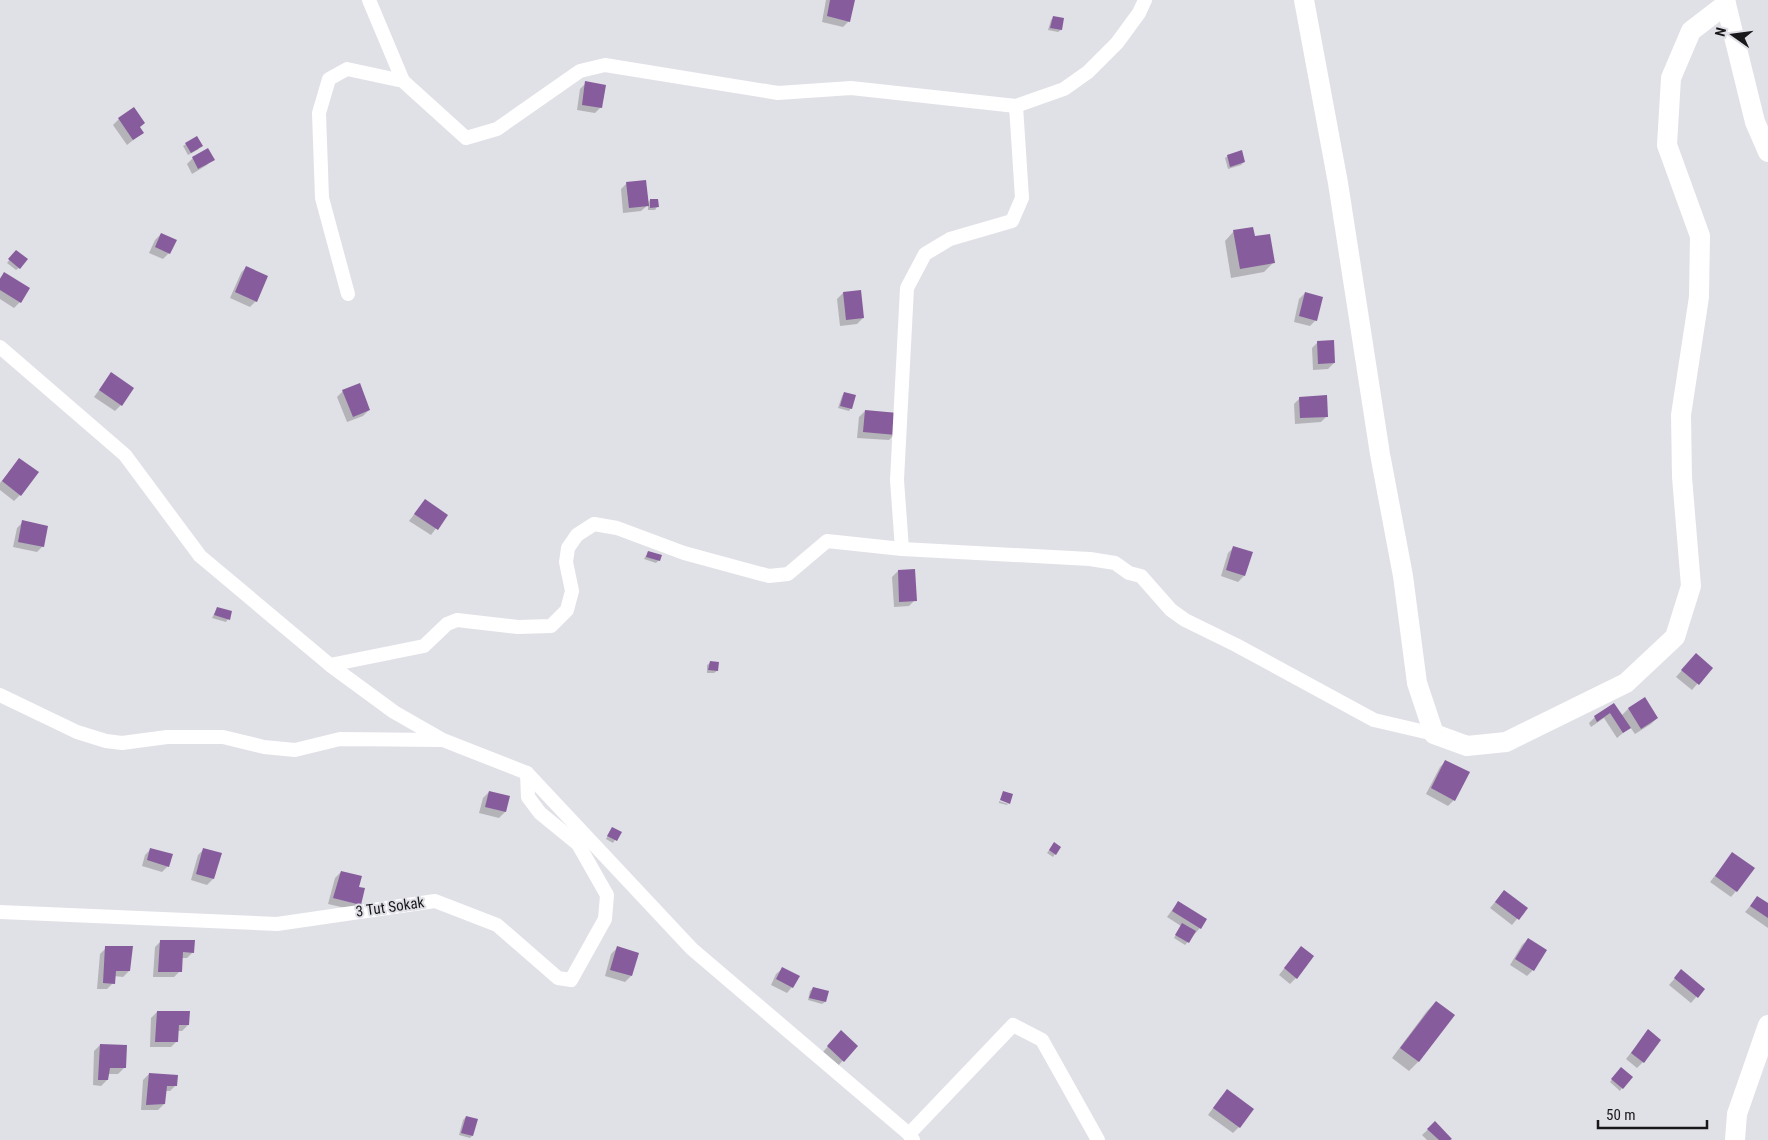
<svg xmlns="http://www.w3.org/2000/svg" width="1768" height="1140" viewBox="0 0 1768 1140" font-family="'Roboto Condensed',sans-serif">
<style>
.shadow{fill:#0003}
.building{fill:#865c9c}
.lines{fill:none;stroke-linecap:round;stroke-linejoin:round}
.street{stroke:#fff;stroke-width:14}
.secondary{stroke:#fff;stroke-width:20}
.labels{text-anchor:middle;stroke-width:4;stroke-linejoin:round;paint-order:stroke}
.street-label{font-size:15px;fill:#18181a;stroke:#e0e0e7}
</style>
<rect width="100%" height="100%" fill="#e0e0e7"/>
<g class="shadow">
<path d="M 826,0 L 854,0 L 849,21 L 843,27 L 822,22 Z"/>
<path d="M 1054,17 L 1063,19 L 1061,30 L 1058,32 L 1048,30 L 1051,20 Z"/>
<path d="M 586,83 L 601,107 L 595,113 L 577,110 L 580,89 Z"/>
<path d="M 119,119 L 139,128 L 142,133 L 127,145 L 113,125 Z"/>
<path d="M 186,144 L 199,149 L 188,155 L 183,146 Z"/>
<path d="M 1228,156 L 1244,162 L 1241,165 L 1228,169 L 1225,158 Z"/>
<path d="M 193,158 L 213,159 L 207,165 L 192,174 L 187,164 Z"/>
<path d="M 627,183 L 647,204 L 650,200 L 657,207 L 655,210 L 648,210 L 648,205 L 641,211 L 623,213 L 621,189 Z"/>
<path d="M 1234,231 L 1254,238 L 1273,263 L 1264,272 L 1231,278 L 1225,241 Z"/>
<path d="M 161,234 L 169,253 L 163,259 L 149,253 L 155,240 Z"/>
<path d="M 14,254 L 19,268 L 16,270 L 7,263 Z"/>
<path d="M 246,267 L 256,301 L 250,307 L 230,298 L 241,273 Z"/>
<path d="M 4,274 L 20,302 L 14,308 L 0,299 L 0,278 Z"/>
<path d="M 843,293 L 863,318 L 857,324 L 840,326 L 837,299 Z"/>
<path d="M 1305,293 L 1316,320 L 1310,326 L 1294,322 L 1299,299 Z"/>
<path d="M 1318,342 L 1334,363 L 1328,369 L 1313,370 L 1312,348 Z"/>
<path d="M 111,374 L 121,405 L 115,411 L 94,397 Z"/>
<path d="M 343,391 L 369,410 L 363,416 L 347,422 L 337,397 Z"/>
<path d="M 844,393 L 851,408 L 849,411 L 838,408 L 842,396 Z"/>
<path d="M 1300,398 L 1327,416 L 1321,422 L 1295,424 L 1294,404 Z"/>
<path d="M 865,411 L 895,434 L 889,440 L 857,438 L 859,417 Z"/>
<path d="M 19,460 L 20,495 L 14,501 L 0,490 L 0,483 Z"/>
<path d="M 425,500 L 446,515 L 431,535 L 409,521 Z"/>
<path d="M 23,522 L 43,546 L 37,552 L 13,547 L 17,528 Z"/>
<path d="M 1234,547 L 1244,576 L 1238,582 L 1221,576 L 1228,553 Z"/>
<path d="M 648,552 L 659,560 L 656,563 L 644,559 Z"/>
<path d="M 898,571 L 915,600 L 909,606 L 894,607 L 892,577 Z"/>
<path d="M 217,608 L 228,619 L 226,622 L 212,618 Z"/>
<path d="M 1690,661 L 1711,668 L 1692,690 L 1676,677 Z"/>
<path d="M 710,663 L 717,671 L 714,673 L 707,673 L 707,665 Z"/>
<path d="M 1644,699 L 1657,718 L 1651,724 L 1635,734 L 1630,727 L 1617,738 L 1604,718 L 1591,727 L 1589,723 L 1595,717 L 1614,705 L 1621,716 L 1628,709 Z"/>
<path d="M 1446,761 L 1454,800 L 1448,806 L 1426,794 L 1440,767 Z"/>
<path d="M 489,792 L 509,797 L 505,812 L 499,818 L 479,813 L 483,798 Z"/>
<path d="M 999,801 L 1008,804 L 1007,805 L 999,803 Z"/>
<path d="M 610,831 L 620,832 L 613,843 L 606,839 Z"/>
<path d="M 1052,846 L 1055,854 L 1053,857 L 1047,853 Z"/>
<path d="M 151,849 L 168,866 L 162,872 L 142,866 L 145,855 Z"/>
<path d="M 204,849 L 213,879 L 207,885 L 191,880 L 198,855 Z"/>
<path d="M 1733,853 L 1736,891 L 1731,897 L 1710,882 Z"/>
<path d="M 341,872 L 358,888 L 360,904 L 354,910 L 328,904 L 335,878 Z"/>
<path d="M 1504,891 L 1526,908 L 1512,925 L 1490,908 Z"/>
<path d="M 1758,897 L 1768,904 L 1768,928 L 1745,912 Z"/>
<path d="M 1178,902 L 1200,928 L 1185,945 L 1174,938 L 1181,926 L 1167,917 Z"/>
<path d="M 1528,939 L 1533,970 L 1527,976 L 1510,965 L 1522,945 Z"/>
<path d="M 161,941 L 193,952 L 187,958 L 181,958 L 180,971 L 174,977 L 153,977 L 155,947 Z"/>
<path d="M 1301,947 L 1296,978 L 1290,984 L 1279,975 Z"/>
<path d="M 106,948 L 129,971 L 123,977 L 114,976 L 113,983 L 107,989 L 97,989 L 100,954 Z"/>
<path d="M 617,948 L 637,953 L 631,976 L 625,982 L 605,976 L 611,954 Z"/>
<path d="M 782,969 L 792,987 L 787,993 L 771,985 L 776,974 Z"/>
<path d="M 1676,977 L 1703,989 L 1691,1003 L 1669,985 Z"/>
<path d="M 813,988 L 825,1002 L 822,1004 L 808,1000 L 810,991 Z"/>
<path d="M 1436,1002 L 1453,1015 L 1418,1062 L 1409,1071 L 1392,1058 L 1427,1011 Z"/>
<path d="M 157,1012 L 188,1025 L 182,1031 L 178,1031 L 177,1041 L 171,1047 L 150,1047 L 151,1018 Z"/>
<path d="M 1648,1031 L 1643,1062 L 1637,1068 L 1626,1059 Z"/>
<path d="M 841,1032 L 856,1046 L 837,1067 L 822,1053 Z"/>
<path d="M 100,1045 L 124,1068 L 118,1074 L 108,1074 L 107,1080 L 101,1086 L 93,1085 L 94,1051 Z"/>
<path d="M 1619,1071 L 1622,1088 L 1620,1091 L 1610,1082 Z"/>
<path d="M 149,1074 L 176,1085 L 170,1091 L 166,1091 L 164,1104 L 158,1110 L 141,1110 L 143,1080 Z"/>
<path d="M 1221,1097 L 1239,1127 L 1233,1133 L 1208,1115 Z"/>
<path d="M 466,1117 L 472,1136 L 470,1138 L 459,1135 L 463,1120 Z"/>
<path d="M 1435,1123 L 1449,1140 L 1427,1140 L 1422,1135 Z"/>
</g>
<g class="building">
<path d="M 830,0 L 855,0 L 850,22 L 827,16 Z"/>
<path d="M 1053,16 L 1064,18 L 1062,30 L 1050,28 Z"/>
<path d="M 585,81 L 606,85 L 602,108 L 582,105 Z"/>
<path d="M 134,107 L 145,123 L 140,127 L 144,133 L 133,140 L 118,118 Z"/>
<path d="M 197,136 L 203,146 L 191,153 L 185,143 Z"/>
<path d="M 208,148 L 215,160 L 198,169 L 192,157 Z"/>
<path d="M 1242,150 L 1245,162 L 1230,167 L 1227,155 Z"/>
<path d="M 646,180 L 649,206 L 629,208 L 626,182 Z"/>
<path d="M 650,199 L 658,199 L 659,207 L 650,208 Z"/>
<path d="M 1253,227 L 1255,236 L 1270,234 L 1275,263 L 1240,269 L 1233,230 Z"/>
<path d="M 161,233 L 177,240 L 170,254 L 155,247 Z"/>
<path d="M 16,250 L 28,259 L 20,269 L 8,259 Z"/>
<path d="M 246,266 L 268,276 L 257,302 L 235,292 Z"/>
<path d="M 4,272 L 30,288 L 21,303 L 0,290 L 0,279 Z"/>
<path d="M 861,290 L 864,318 L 846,320 L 843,292 Z"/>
<path d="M 1305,292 L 1323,297 L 1317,321 L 1299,316 Z"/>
<path d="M 1334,340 L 1335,363 L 1318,364 L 1317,341 Z"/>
<path d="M 111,372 L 134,388 L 122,406 L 99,390 Z"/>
<path d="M 360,383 L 370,410 L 353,417 L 342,390 Z"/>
<path d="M 844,392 L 856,395 L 852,409 L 840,406 Z"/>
<path d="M 1327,395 L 1328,417 L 1300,418 L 1299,397 Z"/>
<path d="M 865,410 L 898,413 L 896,435 L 863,432 Z"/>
<path d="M 19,458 L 39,472 L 21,496 L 2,481 Z"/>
<path d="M 425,499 L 448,515 L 438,530 L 414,514 Z"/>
<path d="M 22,520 L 48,526 L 44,547 L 18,542 Z"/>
<path d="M 1233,546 L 1253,552 L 1245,576 L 1226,570 Z"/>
<path d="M 648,551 L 662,555 L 660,561 L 646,557 Z"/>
<path d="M 915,569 L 917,601 L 899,602 L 898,570 Z"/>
<path d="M 217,607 L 232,611 L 230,620 L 214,615 Z"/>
<path d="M 1696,653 L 1713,668 L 1699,685 L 1681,670 Z"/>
<path d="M 710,661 L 719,662 L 718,671 L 708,670 Z"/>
<path d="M 1645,697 L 1658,718 L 1641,729 L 1628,708 Z"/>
<path d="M 1614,703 L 1631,728 L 1623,733 L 1610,713 L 1597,722 L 1594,716 Z"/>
<path d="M 1445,760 L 1470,772 L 1455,801 L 1431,788 Z"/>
<path d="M 489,791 L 510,796 L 506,812 L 485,807 Z"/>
<path d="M 1003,791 L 1013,794 L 1010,804 L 1000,800 Z"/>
<path d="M 612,827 L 622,832 L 617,841 L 607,836 Z"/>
<path d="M 1054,842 L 1061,847 L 1056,855 L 1049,850 Z"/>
<path d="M 150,848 L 173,854 L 169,867 L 147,860 Z"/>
<path d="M 203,848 L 222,853 L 214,879 L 196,874 Z"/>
<path d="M 1732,852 L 1755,868 L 1737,892 L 1715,876 Z"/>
<path d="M 341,871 L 362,876 L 359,887 L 365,888 L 361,905 L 333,898 Z"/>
<path d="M 1504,890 L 1528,908 L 1519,920 L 1495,902 Z"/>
<path d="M 1757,896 L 1768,903 L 1768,918 L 1750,906 Z"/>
<path d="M 1178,901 L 1207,919 L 1201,929 L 1172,911 Z"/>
<path d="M 1182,923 L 1196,931 L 1189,943 L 1175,935 Z"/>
<path d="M 1528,938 L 1547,950 L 1534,971 L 1515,959 Z"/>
<path d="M 160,940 L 195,940 L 194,953 L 183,952 L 182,972 L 158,972 Z"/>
<path d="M 105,946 L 133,946 L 130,971 L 116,971 L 115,984 L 103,983 Z"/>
<path d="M 617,946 L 639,953 L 632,976 L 610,970 Z"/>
<path d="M 1301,946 L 1314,956 L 1297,979 L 1284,968 Z"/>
<path d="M 782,967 L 800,976 L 793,988 L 776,979 Z"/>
<path d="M 1681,969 L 1705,989 L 1698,998 L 1674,978 Z"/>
<path d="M 813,987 L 829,991 L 826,1002 L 809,998 Z"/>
<path d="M 1436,1001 L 1455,1015 L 1419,1062 L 1400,1048 Z"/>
<path d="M 157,1011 L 190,1011 L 189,1025 L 179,1025 L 178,1042 L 155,1042 Z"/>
<path d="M 1648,1029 L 1661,1040 L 1644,1063 L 1631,1053 Z"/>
<path d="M 841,1030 L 858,1046 L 844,1062 L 827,1046 Z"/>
<path d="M 100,1044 L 127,1045 L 126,1068 L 110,1068 L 108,1080 L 98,1080 Z"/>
<path d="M 1621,1067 L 1633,1077 L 1623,1089 L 1611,1079 Z"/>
<path d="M 149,1073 L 178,1075 L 177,1086 L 167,1086 L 165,1104 L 146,1105 Z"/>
<path d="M 1227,1089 L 1254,1109 L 1240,1128 L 1213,1108 Z"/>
<path d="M 466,1116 L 478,1119 L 473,1136 L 461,1133 Z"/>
<path d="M 1435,1121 L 1452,1139 L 1450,1140 L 1439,1140 L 1427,1129 Z"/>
</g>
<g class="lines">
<g class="street">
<path d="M 369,0 L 403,81"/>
<path d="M 348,294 L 322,198 L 319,113 L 329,79 L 347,69 L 403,81 L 466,138 L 497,129 L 580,71 L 605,65 L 778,93 L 851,88 L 1016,106 L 1064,89 L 1088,72 L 1117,43 L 1139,13 L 1145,0"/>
<path d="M 0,347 L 125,455 L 200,556 L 330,665 L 394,712 L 443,740 L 527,773 L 692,949 L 909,1134 L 913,1140"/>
<path d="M 902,549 L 897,480 L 907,288 L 925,254 L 950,239 L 1012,221 L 1022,198 L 1016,106"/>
<path d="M 330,665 L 424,646 L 447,624 L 457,620 L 518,627 L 551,626 L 567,610 L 572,591 L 566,562 L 568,548 L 577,535 L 594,524 L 617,528 L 684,553 L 769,576 L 788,574 L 827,541 L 902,549 L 1090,559 L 1115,563 L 1129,573 L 1141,576 L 1171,610 L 1185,620 L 1236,645 L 1374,720 L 1434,734"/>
<path d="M 0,695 L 77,732 L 106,741 L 122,743 L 167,737 L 223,737 L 264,747 L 295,750 L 340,739 L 440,740"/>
<path d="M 0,912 L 277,924 L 435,901 L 497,925 L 558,978 L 571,980 L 605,919 L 607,895 L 578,844 L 540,813 L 528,797 L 527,773"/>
<path d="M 909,1134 L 1013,1025 L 1042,1040 L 1098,1140"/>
</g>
<g class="secondary">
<path d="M 1304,0 L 1338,183 L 1380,454 L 1403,576 L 1417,683 L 1434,734 L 1467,746 L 1506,742 L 1626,683 L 1675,637 L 1691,586 L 1682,477 L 1681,415 L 1699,297 L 1700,236 L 1667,145 L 1671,78 L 1691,31 L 1726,4"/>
<path d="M 1725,0 L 1755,122 L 1768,152"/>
<path d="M 1735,1140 L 1737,1114 L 1768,1025"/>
</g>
</g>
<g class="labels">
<g class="street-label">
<text transform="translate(390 907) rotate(-8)" y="5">3 Tut Sokak</text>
</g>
</g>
<g transform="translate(1733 35) rotate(284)" stroke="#e0e0e7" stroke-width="4" paint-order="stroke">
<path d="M0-4L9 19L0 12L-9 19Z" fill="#18181a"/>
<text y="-8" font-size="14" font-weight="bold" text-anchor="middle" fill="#18181a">N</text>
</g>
<path d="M1598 1120v8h109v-8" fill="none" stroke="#18181a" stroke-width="2.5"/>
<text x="1606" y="1120" font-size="15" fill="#18181a" stroke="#e0e0e7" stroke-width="4" paint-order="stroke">50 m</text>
</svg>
